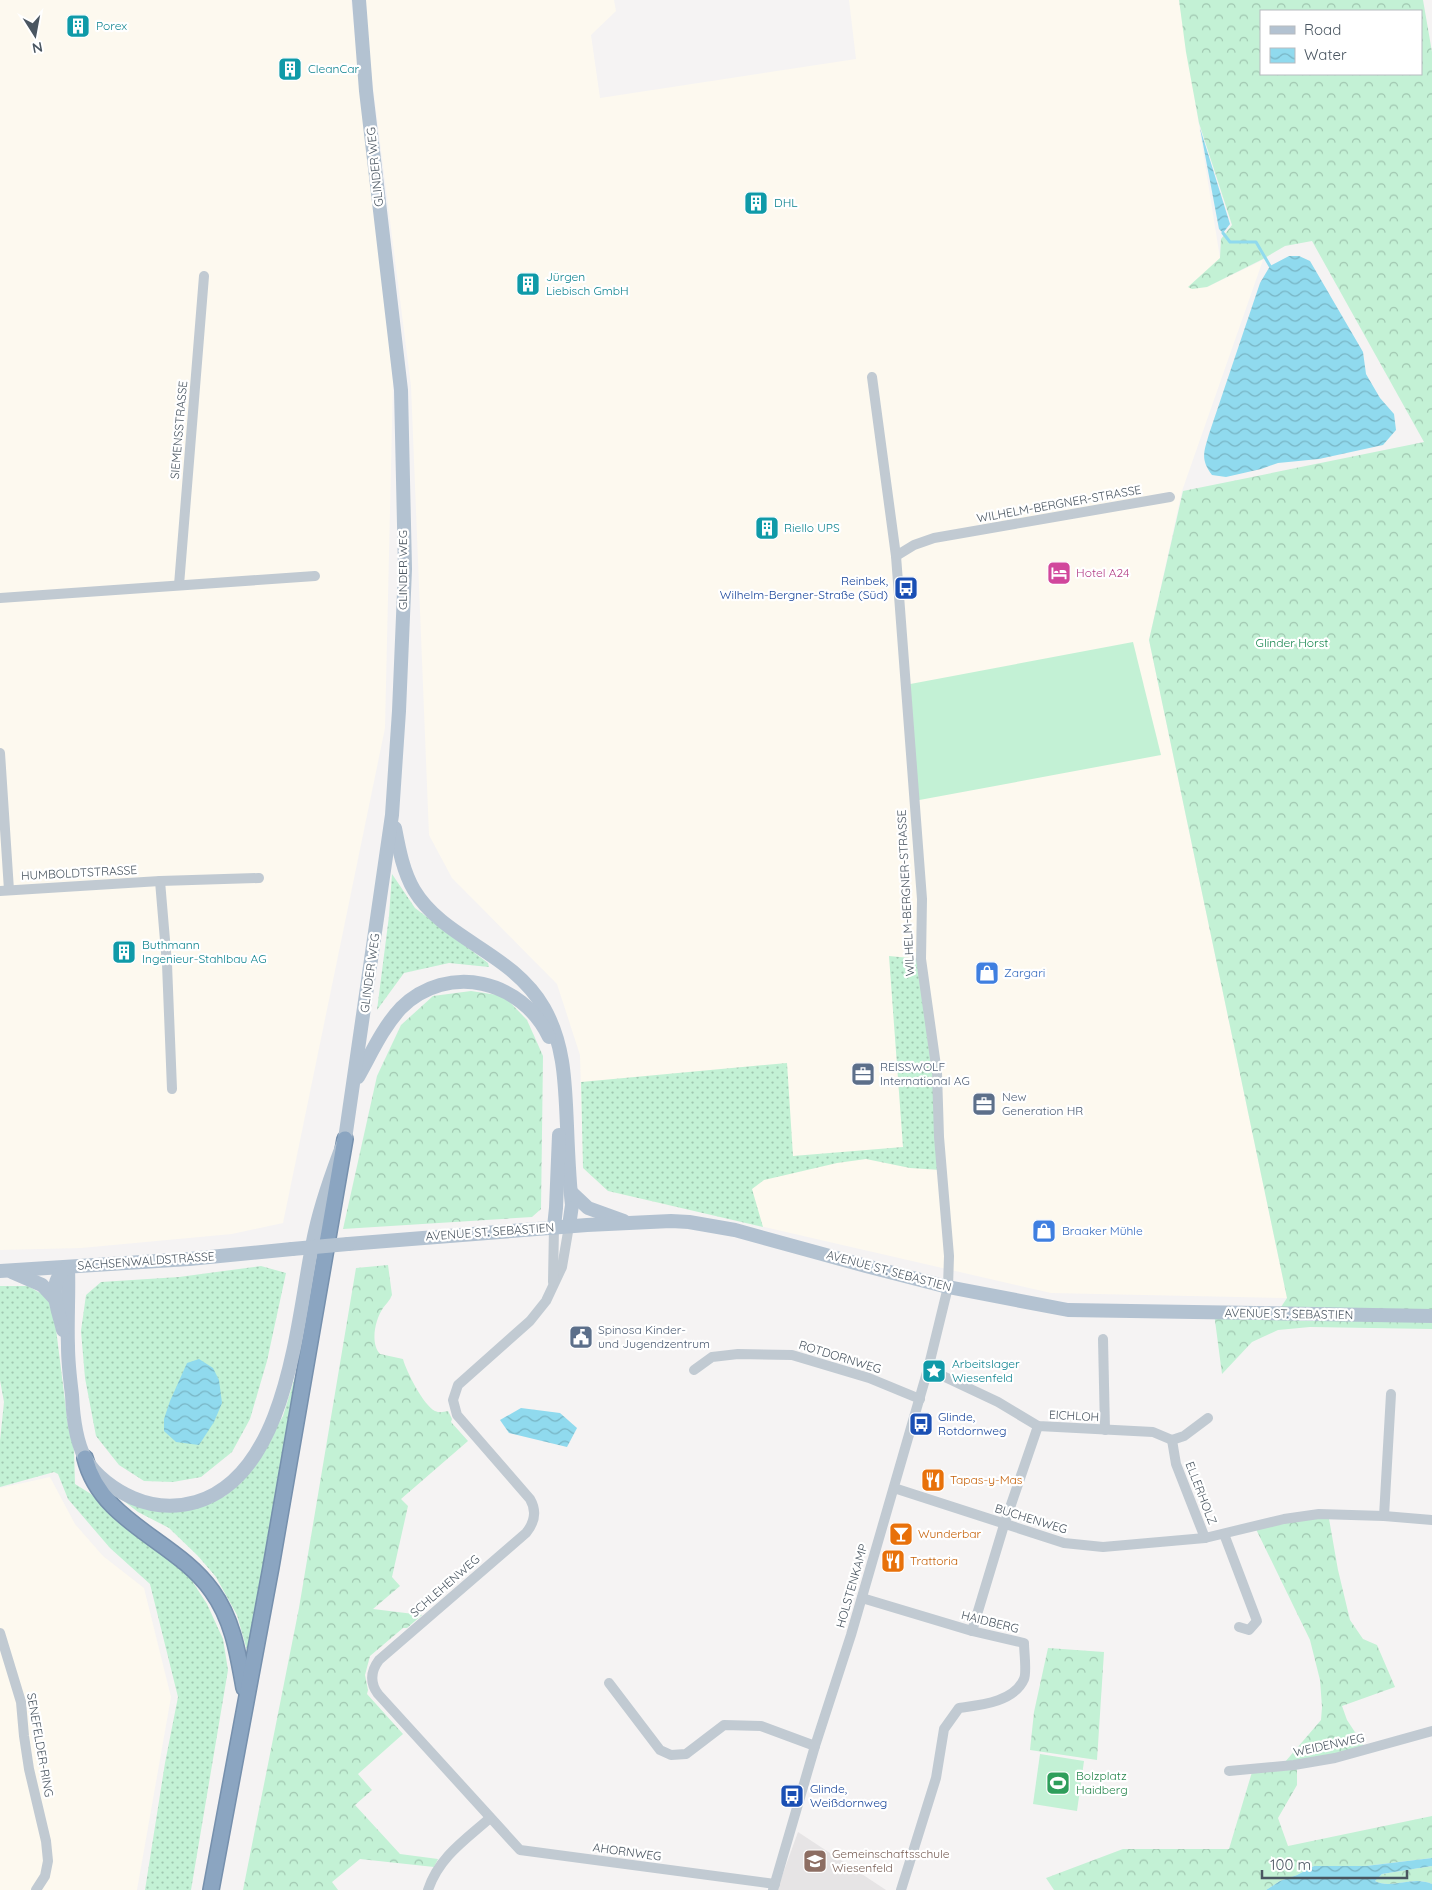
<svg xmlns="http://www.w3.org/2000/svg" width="1432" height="1890" viewBox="0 0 1432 1890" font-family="Quicksand,sans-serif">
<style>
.commercial{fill:#fdf9ef}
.education{fill:#e6e4e5}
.grass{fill:url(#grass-dots)}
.forest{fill:url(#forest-crowns);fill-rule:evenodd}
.garden{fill:#c3f1d5}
.water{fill:url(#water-waves)}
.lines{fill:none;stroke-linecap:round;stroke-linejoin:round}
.stream{stroke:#90daee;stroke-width:3}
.highway-casing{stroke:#7690ad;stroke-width:18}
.minor{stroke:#c1cad2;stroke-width:10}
.major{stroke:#b3c2d1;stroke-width:14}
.highway{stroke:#8ba5c1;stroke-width:15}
.major-bridge{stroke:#b3c2d1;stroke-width:14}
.labels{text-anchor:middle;stroke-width:4.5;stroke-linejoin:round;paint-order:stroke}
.culture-label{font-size:12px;fill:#0d838f;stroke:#fff;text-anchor:start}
.street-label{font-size:12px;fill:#4a5661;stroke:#fff}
.hotel-label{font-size:12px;fill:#b23c85;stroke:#fff;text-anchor:start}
.transit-label{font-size:12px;fill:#164399;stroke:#fff;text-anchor:start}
.park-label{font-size:12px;fill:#17864f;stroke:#fff}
.shop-label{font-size:12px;fill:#366cbe;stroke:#fff;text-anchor:start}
.service-label{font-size:12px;fill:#4e5e75;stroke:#fff;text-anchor:start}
.food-label{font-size:12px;fill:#c56008;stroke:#fff;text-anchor:start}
.leisure-label{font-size:12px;fill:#27864d;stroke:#fff;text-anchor:start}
.education-label{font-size:12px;fill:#785e54;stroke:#fff;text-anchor:start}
</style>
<defs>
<pattern id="grass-dots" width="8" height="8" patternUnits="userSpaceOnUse" patternTransform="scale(1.25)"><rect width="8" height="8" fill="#c3f1d5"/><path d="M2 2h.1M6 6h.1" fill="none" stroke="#a0c6b0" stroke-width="1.8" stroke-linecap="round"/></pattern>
<pattern id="forest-crowns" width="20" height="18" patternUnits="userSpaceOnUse" patternTransform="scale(1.25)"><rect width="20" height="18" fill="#c3f1d5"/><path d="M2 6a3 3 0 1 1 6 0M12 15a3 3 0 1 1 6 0" fill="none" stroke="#a0c6b0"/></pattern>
<pattern id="water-waves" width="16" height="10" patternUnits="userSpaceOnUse" patternTransform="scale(1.25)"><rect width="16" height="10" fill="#90daee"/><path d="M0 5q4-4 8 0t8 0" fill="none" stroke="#78b4c4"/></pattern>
</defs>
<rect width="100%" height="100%" fill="#f5f3f3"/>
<g class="commercial">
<path d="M 0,0 L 351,0 L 393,380 L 385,728 L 283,1223 L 232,1234 L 81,1248 L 0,1250 Z"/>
<path d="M 362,0 L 614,0 L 616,11 L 591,35 L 600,98 L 856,59 L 849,0 L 1179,0 L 1220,258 L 1207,287 L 1263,260 L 1182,491 L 1149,640 L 1287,1298 L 1051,1293 L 608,1191 L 583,1168 L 580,1055 L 557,984 L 452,878 L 429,835 L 411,386 Z"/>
<path d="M 50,1477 L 75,1524 L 103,1556 L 144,1588 L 171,1697 L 137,1890 L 0,1890 L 0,1488 Z"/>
</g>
<path class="education" d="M 798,1832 L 886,1890 L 777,1890 Z"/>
<g class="grass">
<path d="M 392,874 L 415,908 L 488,963 L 489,967 L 449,963 L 404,973 L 377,1010 L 389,916 Z"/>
<path d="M 889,956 L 921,959 L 941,1170 L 910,1168 L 866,1159 L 837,1163 L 764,1180 L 752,1189 L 763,1227 L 608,1191 L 583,1168 L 581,1082 L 787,1063 L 793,1156 L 903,1147 Z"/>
<path d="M 261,1266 L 286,1273 L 267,1361 L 250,1419 L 232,1452 L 201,1477 L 173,1482 L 144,1481 L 119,1465 L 96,1436 L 85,1378 L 81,1331 L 86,1295 L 101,1282 L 179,1277 Z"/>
<path d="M 0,1286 L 28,1286 L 47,1297 L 54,1313 L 68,1425 L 74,1450 L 75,1484 L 91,1494 L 124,1526 L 181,1564 L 207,1604 L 223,1639 L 228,1670 L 191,1890 L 145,1890 L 165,1763 L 178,1697 L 150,1584 L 110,1548 L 68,1499 L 58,1474 L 54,1472 L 0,1487 L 0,1441 L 4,1402 L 0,1380 Z"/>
<path d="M 302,1354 L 248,1654 L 237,1615 L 216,1577 L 198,1556 L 169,1528 L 138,1512 L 111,1491 L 201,1507 L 225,1496 L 241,1483 L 256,1463 L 283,1416 Z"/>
</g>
<g class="forest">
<path d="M 1179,0 L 1423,0 L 1432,52 L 1432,1329 L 1310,1327 L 1278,1330 L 1252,1342 L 1222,1374 L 1214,1313 L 1277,1313 L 1287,1298 L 1149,640 L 1183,491 L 1424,442 L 1312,241 L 1285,246 L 1263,259 L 1207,287 L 1192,289 L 1188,287 L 1220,258 L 1221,239 L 1232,225 L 1199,123 L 1186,52 ZM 1261,11 L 1421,11 L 1421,74 L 1261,74 Z"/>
<path d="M 471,991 L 504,996 L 527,1020 L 543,1056 L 541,1209 L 532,1217 L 343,1229 L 377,1076 L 401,1025 L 433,996 Z"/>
<path d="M 388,1265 L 392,1295 C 390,1300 386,1304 383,1308 C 375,1320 370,1343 380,1354 L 403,1359 C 406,1371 424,1406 435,1411 C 440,1413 443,1412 448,1411 L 452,1419 L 451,1422 L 468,1441 L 401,1499 L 408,1506 L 392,1577 L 400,1586 L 373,1609 L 422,1615 L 407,1628 L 403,1628 L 370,1656 L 365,1675 L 368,1690 L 367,1694 L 403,1734 L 358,1774 L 372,1790 L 355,1805 L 400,1854 L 438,1859 L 434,1867 L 360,1859 L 332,1882 L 338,1890 L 243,1890 L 299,1608 L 356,1268 Z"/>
<path d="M 1328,1513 L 1338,1570 L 1350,1620 L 1363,1639 L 1377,1645 L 1395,1687 L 1342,1706 L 1347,1720 L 1368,1752 L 1297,1767 L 1297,1785 L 1278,1818 L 1288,1846 L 1432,1816 L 1432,1858 L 1366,1866 L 1314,1866 L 1297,1875 L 1280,1881 L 1266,1890 L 1054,1890 L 1046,1878 L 1123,1849 L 1229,1849 L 1252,1772 L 1279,1769 L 1321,1720 L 1322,1707 L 1320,1680 L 1310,1640 L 1254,1525 Z"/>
<path d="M 1048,1648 L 1104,1652 L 1097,1760 L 1030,1750 L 1034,1712 Z"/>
<path d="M 1432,1866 L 1432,1884 C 1412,1875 1393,1890 1375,1881 L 1382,1874 Z"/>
</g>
<g class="garden">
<path d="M 1133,642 L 1161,755 L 914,801 L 905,685 Z"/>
<path d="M 1040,1754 L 1084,1761 L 1077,1811 L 1033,1804 Z"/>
</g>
<g class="water">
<path d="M 1200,128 L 1230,224 L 1223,233 L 1219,229 Z"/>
<path d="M 1289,256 L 1299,256 L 1310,261 L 1363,352 L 1366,374 L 1380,398 L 1394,414 L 1396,430 L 1383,445 L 1319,459 L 1278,463 L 1261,469 L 1226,477 L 1212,475 C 1200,459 1204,452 1209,434 L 1260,283 L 1270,266 Z"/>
<path d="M 199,1359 L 213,1368 L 219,1380 L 222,1403 L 214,1422 L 199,1445 L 176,1442 L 164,1431 L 164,1419 L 170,1401 L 187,1363 Z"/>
<path d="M 521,1408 L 560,1413 L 577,1428 L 567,1447 L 509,1433 L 500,1420 Z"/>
<path d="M 1432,1858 L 1432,1866 L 1382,1874 L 1375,1881 C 1392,1890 1412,1875 1432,1884 L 1432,1890 L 1266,1890 L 1280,1881 L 1297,1875 L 1314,1866 L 1366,1866 Z"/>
</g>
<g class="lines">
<path class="stream" d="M 1223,233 L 1230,242 L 1256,242 L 1270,266"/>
<g class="highway-casing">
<g id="highway">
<path d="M 85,1458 C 101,1523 176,1540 212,1591 C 233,1620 238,1654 244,1688"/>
<path d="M 211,1890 L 271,1567 L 345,1139"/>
</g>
</g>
<g class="minor">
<path d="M 896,556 L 914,545 L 934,538 L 1170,497"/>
<path d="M 179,585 L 204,276"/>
<path d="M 0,598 L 315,576"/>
<path d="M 0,753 L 9,890"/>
<path d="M 160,881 L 167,964 L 172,1089"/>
<path d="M 0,891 L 160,881 L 259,878"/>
<path d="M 569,1226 L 562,1267 L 546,1301 L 530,1321 L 458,1385 L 453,1400 L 457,1415 L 530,1499 C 537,1511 535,1522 526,1533 L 379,1660 C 370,1672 370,1683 378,1694 L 520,1850 L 775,1884"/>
<path d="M 553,1282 L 554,1227"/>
<path d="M 1103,1339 L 1105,1430"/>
<path d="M 928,1369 L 998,1402 L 1038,1426 L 1153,1432 L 1172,1440"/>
<path d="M 694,1370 L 712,1357 L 738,1354 L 792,1355 L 869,1378 L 920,1399"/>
<path d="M 894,1488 L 1064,1543 L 1103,1547 L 1205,1538 L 1284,1519 L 1319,1514 L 1384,1516 L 1432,1520"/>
<path d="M 1384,1516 L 1391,1394"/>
<path d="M 1224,1534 L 1257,1621 L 1249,1630 L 1239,1627"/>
<path d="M 1205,1538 L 1176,1464 L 1172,1440 L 1184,1436 L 1208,1418"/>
<path d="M 862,1598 L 972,1631 L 1024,1643 C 1024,1652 1027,1672 1024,1679 C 1014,1702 981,1705 959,1708 L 944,1729 L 936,1778 L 901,1890"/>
<path d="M 972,1631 L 1004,1525 L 1038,1426"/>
<path d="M 0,1633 L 21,1702 L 24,1736 L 29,1769 L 46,1841 L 48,1861 L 45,1876 L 36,1890"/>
<path d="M 609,1683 L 660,1750 L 671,1755 L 686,1754 L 724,1725 L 761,1726 L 815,1746"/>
<path d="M 1229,1771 L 1294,1765 L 1335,1758 L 1432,1731"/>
<path d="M 428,1890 C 439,1857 465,1840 490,1818"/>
<path d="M 773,1890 L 815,1746 L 851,1635 L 928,1369 L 948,1287 L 949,1256 L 939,1137 L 937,1073 L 921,959 L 922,899 L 896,556 L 872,377"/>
</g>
<g class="major">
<path d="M 395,828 C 399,849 403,871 414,890 C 444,940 512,952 544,1008 C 565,1045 565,1085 567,1126 C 568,1152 569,1179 572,1205 L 569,1226"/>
<path d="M 358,1077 C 371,1054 383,1027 401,1008 C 448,962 522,980 549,1037"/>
<path d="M 571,1192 L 588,1208 L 624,1221"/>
<path d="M 554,1227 L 556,1208 L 559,1135"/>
<path d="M 348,1244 L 587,1225 L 671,1221 L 689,1222 L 735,1230 L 866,1266 L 948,1287 L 1068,1310 L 1432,1316"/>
<path d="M 68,1267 C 69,1293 67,1320 68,1346 C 68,1362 70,1379 72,1395 C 73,1415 75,1439 85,1458 C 95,1476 115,1490 133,1498 C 154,1507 175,1508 196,1502 C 291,1474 297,1312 315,1232 C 322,1200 333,1170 345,1139 L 392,815 L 399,711 L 405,569 L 401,390 L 366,91 L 359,0"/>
<path d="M 0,1271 L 189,1259 L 292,1249"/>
<path d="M 12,1272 L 42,1285 L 56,1300"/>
<path d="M 63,1330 C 58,1308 45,1282 68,1267"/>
</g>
<use href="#highway" class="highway"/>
<path class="major-bridge" d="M 292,1249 L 348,1244"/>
</g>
<defs>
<g id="building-square" transform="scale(1.25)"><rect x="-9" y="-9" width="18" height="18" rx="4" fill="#0f9aa8" stroke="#fff"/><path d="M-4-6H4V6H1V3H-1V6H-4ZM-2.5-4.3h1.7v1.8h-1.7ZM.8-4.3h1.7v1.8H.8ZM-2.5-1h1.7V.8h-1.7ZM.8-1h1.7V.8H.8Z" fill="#fff"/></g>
<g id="hotel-square" transform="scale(1.25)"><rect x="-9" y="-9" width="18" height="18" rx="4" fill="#d1479c" stroke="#fff"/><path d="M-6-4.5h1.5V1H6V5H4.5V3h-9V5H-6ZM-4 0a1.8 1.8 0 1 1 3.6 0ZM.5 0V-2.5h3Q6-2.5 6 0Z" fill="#fff"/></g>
<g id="bus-square" transform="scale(1.25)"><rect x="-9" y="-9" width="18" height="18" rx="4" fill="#1a4fb4" stroke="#fff"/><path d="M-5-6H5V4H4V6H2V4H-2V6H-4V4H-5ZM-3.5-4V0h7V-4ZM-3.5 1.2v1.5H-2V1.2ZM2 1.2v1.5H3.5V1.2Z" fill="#fff"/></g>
<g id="shop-square" transform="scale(1.25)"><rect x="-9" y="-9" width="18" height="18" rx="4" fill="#3f7fe0" stroke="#fff"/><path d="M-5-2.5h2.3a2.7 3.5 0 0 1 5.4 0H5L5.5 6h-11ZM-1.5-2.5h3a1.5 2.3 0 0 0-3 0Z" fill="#fff"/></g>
<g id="office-square" transform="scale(1.25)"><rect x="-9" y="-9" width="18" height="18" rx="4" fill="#5c6f8a" stroke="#fff"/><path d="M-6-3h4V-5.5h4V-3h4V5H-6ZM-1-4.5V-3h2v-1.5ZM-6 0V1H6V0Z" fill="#fff"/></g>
<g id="civic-square" transform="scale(1.25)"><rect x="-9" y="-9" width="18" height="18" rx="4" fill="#5c6f8a" stroke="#fff"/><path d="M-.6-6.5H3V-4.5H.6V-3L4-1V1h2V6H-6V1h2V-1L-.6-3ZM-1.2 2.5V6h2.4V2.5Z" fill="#fff"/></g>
<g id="sight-square" transform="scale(1.25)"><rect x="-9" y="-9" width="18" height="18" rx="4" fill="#0f9aa8" stroke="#fff"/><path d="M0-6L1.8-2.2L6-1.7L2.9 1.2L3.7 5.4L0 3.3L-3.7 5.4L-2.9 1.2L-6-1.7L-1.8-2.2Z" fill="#fff"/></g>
<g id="restaurant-square" transform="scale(1.25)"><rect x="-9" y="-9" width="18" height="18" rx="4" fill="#e8710a" stroke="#fff"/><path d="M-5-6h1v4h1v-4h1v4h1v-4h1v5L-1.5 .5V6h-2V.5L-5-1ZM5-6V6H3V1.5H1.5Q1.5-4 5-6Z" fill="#fff"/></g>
<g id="bar-square" transform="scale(1.25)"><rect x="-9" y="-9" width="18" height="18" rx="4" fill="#e8710a" stroke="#fff"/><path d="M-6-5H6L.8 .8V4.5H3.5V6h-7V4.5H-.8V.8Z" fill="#fff"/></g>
<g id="stadium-square" transform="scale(1.25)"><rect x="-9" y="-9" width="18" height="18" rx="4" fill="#2e9e5b" stroke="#fff"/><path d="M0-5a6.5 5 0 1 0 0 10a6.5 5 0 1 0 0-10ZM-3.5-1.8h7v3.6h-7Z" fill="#fff"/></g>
<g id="school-square" transform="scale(1.25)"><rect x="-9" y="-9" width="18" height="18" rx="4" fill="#8d6e63" stroke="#fff"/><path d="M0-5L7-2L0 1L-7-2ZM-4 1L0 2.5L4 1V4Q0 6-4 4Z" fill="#fff"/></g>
</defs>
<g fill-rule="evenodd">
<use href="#building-square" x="78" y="26"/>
<use href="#building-square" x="290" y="69"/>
<use href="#building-square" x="756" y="203"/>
<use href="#building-square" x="528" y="284"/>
<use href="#building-square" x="767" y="528"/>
<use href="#hotel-square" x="1059" y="573"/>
<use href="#bus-square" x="906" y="588"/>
<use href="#building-square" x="124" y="952"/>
<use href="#shop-square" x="987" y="973"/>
<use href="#office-square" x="863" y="1074"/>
<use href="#office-square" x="984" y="1104"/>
<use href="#shop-square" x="1044" y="1231"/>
<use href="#civic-square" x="581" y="1337"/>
<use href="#sight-square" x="934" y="1371"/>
<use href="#bus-square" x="921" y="1424"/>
<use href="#restaurant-square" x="933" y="1480"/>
<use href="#bar-square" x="901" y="1534"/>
<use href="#restaurant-square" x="893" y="1561"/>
<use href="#stadium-square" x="1058" y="1783"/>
<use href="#bus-square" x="792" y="1796"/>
<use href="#school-square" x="815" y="1861"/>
</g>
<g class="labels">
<g class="culture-label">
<text x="96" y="30">Porex</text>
<text x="308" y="73">CleanCar</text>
<text x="774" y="207">DHL</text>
<text x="546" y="281">Jürgen<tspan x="546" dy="14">Liebisch GmbH</tspan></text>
<text x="784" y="532">Riello UPS</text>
<text x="142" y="949">Buthmann<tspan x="142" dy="14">Ingenieur-Stahlbau AG</tspan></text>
<text x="952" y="1368">Arbeitslager<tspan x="952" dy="14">Wiesenfeld</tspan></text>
</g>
<g class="street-label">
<text transform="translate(375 167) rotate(-96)" y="4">GLINDER WEG</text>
<text transform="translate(179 430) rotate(-85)" y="4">SIEMENSSTRASSE</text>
<text transform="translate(1059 504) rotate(-10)" y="4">WILHELM-BERGNER-STRASSE</text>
<text transform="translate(403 570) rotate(-90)" y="4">GLINDER WEG</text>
<text transform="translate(79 873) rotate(-3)" y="4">HUMBOLDTSTRASSE</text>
<text transform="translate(906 893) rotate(-93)" y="4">WILHELM-BERGNER-STRASSE</text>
<text transform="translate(370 973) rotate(-82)" y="4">GLINDER WEG</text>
<text transform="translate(490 1232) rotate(-4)" y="4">AVENUE ST. SEBASTIEN</text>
<text transform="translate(146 1261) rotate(-4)" y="4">SACHSENWALDSTRASSE</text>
<text transform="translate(889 1271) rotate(15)" y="4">AVENUE ST. SEBASTIEN</text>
<text transform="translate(1289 1314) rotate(1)" y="4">AVENUE ST. SEBASTIEN</text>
<text transform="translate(840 1357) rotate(17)" y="4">ROTDORNWEG</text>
<text transform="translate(1074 1416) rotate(3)" y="4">EICHLOH</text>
<text transform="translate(1201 1493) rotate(69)" y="4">ELLERHOLZ</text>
<text transform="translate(1031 1519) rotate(17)" y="4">BUCHENWEG</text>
<text transform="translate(445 1586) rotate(-41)" y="4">SCHLEHENWEG</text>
<text transform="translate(852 1586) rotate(-74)" y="4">HOLSTENKAMP</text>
<text transform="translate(990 1622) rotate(14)" y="4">HAIDBERG</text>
<text transform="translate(40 1745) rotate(80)" y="4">SENEFELDER-RING</text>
<text transform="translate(1329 1745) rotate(-12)" y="4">WEIDENWEG</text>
<text transform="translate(627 1852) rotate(8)" y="4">AHORNWEG</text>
</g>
<g class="hotel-label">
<text x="1076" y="577">Hotel A24</text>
</g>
<g class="transit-label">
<text x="888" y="585" text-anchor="end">Reinbek,<tspan x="888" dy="14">Wilhelm-Bergner-Straße (Süd)</tspan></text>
<text x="938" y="1421">Glinde,<tspan x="938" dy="14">Rotdornweg</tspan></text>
<text x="810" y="1793">Glinde,<tspan x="810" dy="14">Weißdornweg</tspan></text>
</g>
<g class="park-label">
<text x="1292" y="647">Glinder Horst</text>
</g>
<g class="shop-label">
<text x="1004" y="977">Zargari</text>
<text x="1062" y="1235">Braaker Mühle</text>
</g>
<g class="service-label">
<text x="880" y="1071">REISSWOLF<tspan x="880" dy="14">International AG</tspan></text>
<text x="1002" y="1101">New<tspan x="1002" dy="14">Generation HR</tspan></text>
<text x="598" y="1334">Spinosa Kinder-<tspan x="598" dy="14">und Jugendzentrum</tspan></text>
</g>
<g class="food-label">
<text x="950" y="1484">Tapas-y-Mas</text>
<text x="918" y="1538">Wunderbar</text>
<text x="910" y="1565">Trattoria</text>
</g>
<g class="leisure-label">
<text x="1076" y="1780">Bolzplatz<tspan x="1076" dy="14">Haidberg</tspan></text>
</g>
<g class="education-label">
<text x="832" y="1858">Gemeinschaftsschule<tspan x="832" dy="14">Wiesenfeld</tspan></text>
</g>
</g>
<rect x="1260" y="10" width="162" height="65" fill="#ffffff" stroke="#b7bbc0"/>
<rect x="1270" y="26" width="25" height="8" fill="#b3c2d1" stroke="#b7bbc0"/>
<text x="1304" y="35" font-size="15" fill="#4a5661">Road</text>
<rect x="1270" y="48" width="25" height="15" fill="url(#water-waves)" stroke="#b7bbc0"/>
<text x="1304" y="60" font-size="15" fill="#4a5661">Water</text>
<g transform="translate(35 35) rotate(169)" stroke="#ffffff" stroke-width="4" paint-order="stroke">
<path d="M0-4L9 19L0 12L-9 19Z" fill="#4a5661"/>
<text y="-8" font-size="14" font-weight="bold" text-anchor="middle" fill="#4a5661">N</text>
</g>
<path d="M1262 1870v8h145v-8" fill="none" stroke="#4a5661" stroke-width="2.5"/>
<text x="1270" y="1870" font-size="15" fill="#4a5661" stroke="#ffffff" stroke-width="4" paint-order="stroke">100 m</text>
</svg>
